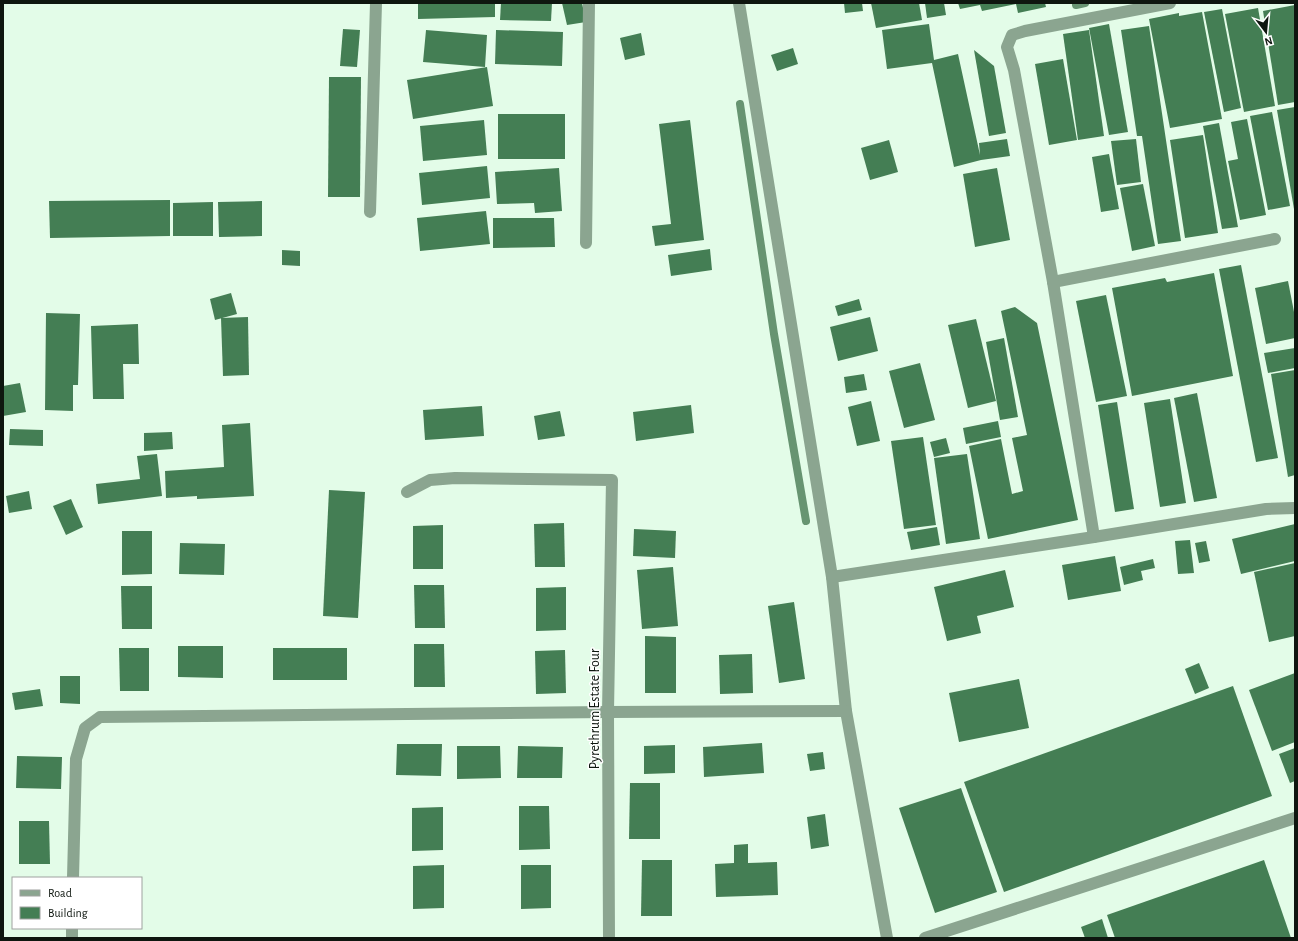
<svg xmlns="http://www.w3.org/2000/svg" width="1298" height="941" viewBox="0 0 1298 941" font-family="'Alegreya Sans',sans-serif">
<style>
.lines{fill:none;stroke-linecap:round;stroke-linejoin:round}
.stream{stroke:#679471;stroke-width:8}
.building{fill:#447e54}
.street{stroke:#8ba590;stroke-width:12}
.labels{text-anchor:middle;stroke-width:3;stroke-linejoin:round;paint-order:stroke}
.street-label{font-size:14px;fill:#0e160f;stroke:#fff}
</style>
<rect width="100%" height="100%" fill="#e3fce8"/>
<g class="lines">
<g class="stream">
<path d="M 1076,5 L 1085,3"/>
<path d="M 740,104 L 774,334 L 806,521"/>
</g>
</g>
<g class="building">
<path d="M 418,3 L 495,3 L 495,17 L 418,19 Z"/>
<path d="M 501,3 L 552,3 L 551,21 L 500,20 Z"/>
<path d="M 562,3 L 582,3 L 586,22 L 567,25 Z"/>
<path d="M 844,3 L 862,3 L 863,11 L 845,13 Z"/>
<path d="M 871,3 L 919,3 L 922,20 L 876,28 Z"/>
<path d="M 925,3 L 944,3 L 946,15 L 927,18 Z"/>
<path d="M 958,3 L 1045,3 L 1046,7 L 1018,13 L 1016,4 L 982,11 L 980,5 L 960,9 Z"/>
<path d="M 1295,5 L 1295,102 L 1278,105 L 1263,11 Z"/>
<path d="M 1258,8 L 1275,106 L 1244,112 L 1225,14 Z"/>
<path d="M 1222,9 L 1241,108 L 1224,112 L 1204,12 Z"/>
<path d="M 1202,12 L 1222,119 L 1170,128 L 1149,19 L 1179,13 L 1179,16 Z"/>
<path d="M 929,24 L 934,60 L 958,54 L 980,155 L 979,143 L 1007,139 L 1010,156 L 981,160 L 954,167 L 932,63 L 887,69 L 882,30 Z"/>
<path d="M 1109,24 L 1128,132 L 1109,135 L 1089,28 Z"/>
<path d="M 1149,26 L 1181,241 L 1158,244 L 1142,136 L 1137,136 L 1121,30 Z"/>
<path d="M 343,29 L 360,30 L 357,67 L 340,66 Z"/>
<path d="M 426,30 L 487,35 L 485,67 L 423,62 Z"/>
<path d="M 496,30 L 563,32 L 562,66 L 495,64 Z"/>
<path d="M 1089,30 L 1104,136 L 1078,140 L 1063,34 Z"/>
<path d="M 641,33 L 645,55 L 625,60 L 620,38 Z"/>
<path d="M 793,48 L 798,64 L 777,71 L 771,55 Z"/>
<path d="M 974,50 L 994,66 L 1006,133 L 989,136 Z"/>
<path d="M 1063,59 L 1077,140 L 1049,145 L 1035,64 Z"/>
<path d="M 487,67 L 493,106 L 413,119 L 407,80 Z"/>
<path d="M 329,77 L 361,77 L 360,197 L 328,197 Z"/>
<path d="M 1295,107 L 1295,209 L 1294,209 L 1277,110 Z"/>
<path d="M 1272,112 L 1290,206 L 1268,210 L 1250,116 Z"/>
<rect x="498" y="114" width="67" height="45"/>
<path d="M 1247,119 L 1266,215 L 1240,220 L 1228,161 L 1238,159 L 1231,122 Z"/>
<path d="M 484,120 L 487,155 L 423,161 L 420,126 Z"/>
<path d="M 690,120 L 704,240 L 655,246 L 652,226 L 671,224 L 659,124 Z"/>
<path d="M 1219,123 L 1238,227 L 1222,229 L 1203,126 Z"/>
<path d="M 1203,135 L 1218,233 L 1185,238 L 1170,140 Z"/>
<path d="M 1136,139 L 1141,182 L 1117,185 L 1111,141 Z"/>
<path d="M 889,140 L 898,172 L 870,180 L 861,148 Z"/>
<path d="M 1109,154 L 1119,209 L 1101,212 L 1092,157 Z"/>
<path d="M 487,166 L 490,198 L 422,205 L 419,173 Z"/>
<path d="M 559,168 L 562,211 L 535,213 L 534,203 L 497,204 L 495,172 Z"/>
<path d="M 997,168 L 1010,240 L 975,247 L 963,174 Z"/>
<path d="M 1143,184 L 1155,246 L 1132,251 L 1120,188 Z"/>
<path d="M 170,200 L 170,236 L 50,238 L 49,201 Z"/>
<path d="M 262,201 L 262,236 L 219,237 L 218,202 Z"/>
<path d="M 213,202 L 213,236 L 173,236 L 173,203 Z"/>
<path d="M 486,211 L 490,244 L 420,251 L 417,218 Z"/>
<path d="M 493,218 L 554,218 L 555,247 L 493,248 Z"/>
<path d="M 710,249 L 712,270 L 671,276 L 668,255 Z"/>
<path d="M 282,250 L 300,251 L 300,266 L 282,265 Z"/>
<path d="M 1241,265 L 1278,458 L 1256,462 L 1219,269 Z"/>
<path d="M 1214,273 L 1233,376 L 1132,396 L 1112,288 L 1165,278 L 1167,282 Z"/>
<path d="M 1288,281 L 1295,317 L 1295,338 L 1266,344 L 1255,288 Z"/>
<path d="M 231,293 L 237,314 L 215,320 L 210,299 Z"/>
<path d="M 1106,295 L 1127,396 L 1096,402 L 1076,301 Z"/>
<path d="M 859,299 L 862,310 L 838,316 L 835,306 Z"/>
<path d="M 1015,307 L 1037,323 L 1078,520 L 988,539 L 969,446 L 1001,439 L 1012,494 L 1023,491 L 1012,438 L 1027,435 L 1001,311 Z"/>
<path d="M 46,313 L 80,314 L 78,385 L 73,385 L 73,411 L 45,410 Z"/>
<path d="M 248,317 L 249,375 L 223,376 L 221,318 Z"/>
<path d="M 870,317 L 878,351 L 838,361 L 830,327 Z"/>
<path d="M 976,319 L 996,401 L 968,408 L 948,325 Z"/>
<path d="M 138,324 L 139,364 L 123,364 L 124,399 L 93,399 L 91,326 Z"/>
<path d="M 1004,338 L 1018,417 L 1000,420 L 986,342 Z"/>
<path d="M 1295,348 L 1295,368 L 1268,373 L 1264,353 Z"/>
<path d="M 920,363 L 935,420 L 904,428 L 889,371 Z"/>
<path d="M 1295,370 L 1295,475 L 1288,477 L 1271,374 Z"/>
<path d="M 864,374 L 867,390 L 846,393 L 844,377 Z"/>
<path d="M 20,383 L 26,412 L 3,416 L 3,386 Z"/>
<path d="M 1197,393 L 1217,498 L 1194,502 L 1174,398 Z"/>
<path d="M 1170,399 L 1186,503 L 1160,507 L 1144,403 Z"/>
<path d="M 871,401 L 880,441 L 857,446 L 848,407 Z"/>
<path d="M 1117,402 L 1134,509 L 1115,512 L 1098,405 Z"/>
<path d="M 691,405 L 694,433 L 636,441 L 633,412 Z"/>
<path d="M 482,406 L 484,436 L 425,440 L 423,410 Z"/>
<path d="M 560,411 L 565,436 L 538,440 L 534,416 Z"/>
<path d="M 998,421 L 1001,437 L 966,444 L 963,428 Z"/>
<path d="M 250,423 L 254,496 L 197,499 L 197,496 L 166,498 L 165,471 L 224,467 L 222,425 Z"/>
<path d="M 10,429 L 43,430 L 43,446 L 9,445 Z"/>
<path d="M 172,432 L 173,449 L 144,451 L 144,433 Z"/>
<path d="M 923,437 L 936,525 L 904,529 L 891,441 Z"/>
<path d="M 946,438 L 950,453 L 934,457 L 930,442 Z"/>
<path d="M 157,454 L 162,496 L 98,504 L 96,484 L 140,479 L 137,456 Z"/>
<path d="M 967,454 L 980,539 L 946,544 L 934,458 Z"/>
<path d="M 329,490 L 365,492 L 358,618 L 323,616 Z"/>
<path d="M 29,491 L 32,509 L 9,513 L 6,496 Z"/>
<path d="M 71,499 L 83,527 L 66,535 L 53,506 Z"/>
<path d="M 564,523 L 565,567 L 535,567 L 534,524 Z"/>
<path d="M 1295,524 L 1295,561 L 1241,574 L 1232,539 Z"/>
<path d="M 443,525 L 443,569 L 413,569 L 413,526 Z"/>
<path d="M 937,527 L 940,545 L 911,550 L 907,532 Z"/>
<path d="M 634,529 L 676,531 L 675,558 L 633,556 Z"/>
<path d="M 122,531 L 152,531 L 152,574 L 122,575 Z"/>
<path d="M 1190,540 L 1194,573 L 1178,574 L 1175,541 Z"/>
<path d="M 1206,541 L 1210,561 L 1199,563 L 1195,543 Z"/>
<path d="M 180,543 L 225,544 L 224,575 L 179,574 Z"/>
<path d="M 1115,556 L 1121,591 L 1068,600 L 1062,565 Z"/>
<path d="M 1153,559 L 1155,568 L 1141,571 L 1143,580 L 1124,585 L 1120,567 Z"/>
<path d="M 1295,563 L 1295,636 L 1269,642 L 1254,572 Z"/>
<path d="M 673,567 L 678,626 L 642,629 L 637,570 Z"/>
<path d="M 1005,570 L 1014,607 L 977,616 L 981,633 L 947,641 L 934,587 Z"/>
<path d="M 414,585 L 444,585 L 445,628 L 415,628 Z"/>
<path d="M 121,586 L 152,586 L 152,629 L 122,629 Z"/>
<path d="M 566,587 L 566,630 L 536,631 L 536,588 Z"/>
<path d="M 794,602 L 805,679 L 779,683 L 768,606 Z"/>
<path d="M 645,636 L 676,637 L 676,693 L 645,693 Z"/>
<path d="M 414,644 L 444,644 L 445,687 L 414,687 Z"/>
<path d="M 178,646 L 223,646 L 223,678 L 178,677 Z"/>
<path d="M 119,648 L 149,648 L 149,691 L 120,691 Z"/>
<rect x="273" y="648" width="74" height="32"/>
<path d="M 565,650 L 566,693 L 536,694 L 535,651 Z"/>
<path d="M 752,654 L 753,693 L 720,694 L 719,655 Z"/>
<path d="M 1199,663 L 1209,688 L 1195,694 L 1185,669 Z"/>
<path d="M 1295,673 L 1295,742 L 1272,751 L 1249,690 Z"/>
<path d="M 60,676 L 80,676 L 80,704 L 60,703 Z"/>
<path d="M 1019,679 L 1029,728 L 959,742 L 949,693 Z"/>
<path d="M 1233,686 L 1272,796 L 1004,892 L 964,782 Z"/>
<path d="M 40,689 L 43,706 L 15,710 L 12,693 Z"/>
<path d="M 762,743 L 764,773 L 704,777 L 703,747 Z"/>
<path d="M 397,744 L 442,744 L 441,776 L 396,775 Z"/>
<path d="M 675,745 L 675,773 L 644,774 L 644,746 Z"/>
<path d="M 457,746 L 500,746 L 501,778 L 457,779 Z"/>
<path d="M 518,746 L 563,747 L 562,778 L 517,778 Z"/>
<path d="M 1295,748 L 1295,781 L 1290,783 L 1279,754 Z"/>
<path d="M 823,752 L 825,769 L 810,771 L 807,754 Z"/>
<path d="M 17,756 L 62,757 L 61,789 L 16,788 Z"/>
<path d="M 630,783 L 660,783 L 660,839 L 629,839 Z"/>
<path d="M 961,788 L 997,892 L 935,913 L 899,808 Z"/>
<path d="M 519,806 L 549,806 L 550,849 L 519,850 Z"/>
<path d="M 443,807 L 443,850 L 412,851 L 412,808 Z"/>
<path d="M 825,814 L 829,846 L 811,849 L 807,817 Z"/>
<path d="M 19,821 L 49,821 L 50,864 L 19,864 Z"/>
<path d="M 748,844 L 748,863 L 777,862 L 778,895 L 716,897 L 715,864 L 734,863 L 734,845 Z"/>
<path d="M 642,860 L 672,860 L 672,916 L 641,916 Z"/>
<path d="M 1264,860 L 1291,938 L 1115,938 L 1107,915 Z"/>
<path d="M 444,865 L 444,908 L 413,909 L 413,866 Z"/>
<path d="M 521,865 L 551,865 L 551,908 L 521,909 Z"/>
<path d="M 1102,919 L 1108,938 L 1085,938 L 1081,927 Z"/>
</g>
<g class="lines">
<g class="street">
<path d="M 739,3 L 832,577 L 846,711 L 887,938"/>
<path d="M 370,212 L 376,3"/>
<path d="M 586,243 L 589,3"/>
<path d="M 1053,282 L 1275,239"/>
<path d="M 407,492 L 430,480 L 455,478 L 612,480 L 608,712 L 609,938"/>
<path d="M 1094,537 L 1053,282 L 1014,70 L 1007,47 L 1012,35 L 1025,31 L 1170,3"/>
<path d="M 832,577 L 1094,537 L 1266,509 L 1295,508"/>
<path d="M 73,878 L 76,759 L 85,728 L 100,717 L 608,712 L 846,711"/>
<path d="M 72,938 L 72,928"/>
<path d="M 925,938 L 1295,818"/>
</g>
</g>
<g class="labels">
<g class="street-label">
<text transform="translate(594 709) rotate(-90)" y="5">Pyrethrum Estate Four</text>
</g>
</g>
<rect width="1298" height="941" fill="none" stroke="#0e160f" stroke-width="8"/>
<rect x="12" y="877" width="130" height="52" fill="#ffffff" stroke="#9fa29f"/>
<rect x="20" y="890" width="20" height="6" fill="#8ba590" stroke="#9fa29f"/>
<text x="48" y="897" font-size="12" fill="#0e160f">Road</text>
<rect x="20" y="907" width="20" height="12" fill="#447e54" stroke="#9fa29f"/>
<text x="48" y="917" font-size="12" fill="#0e160f">Building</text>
<g transform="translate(1266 32) rotate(164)" stroke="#ffffff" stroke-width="3" paint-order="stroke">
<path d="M0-3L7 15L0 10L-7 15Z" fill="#0e160f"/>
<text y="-6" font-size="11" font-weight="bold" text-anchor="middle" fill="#0e160f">N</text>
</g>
</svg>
